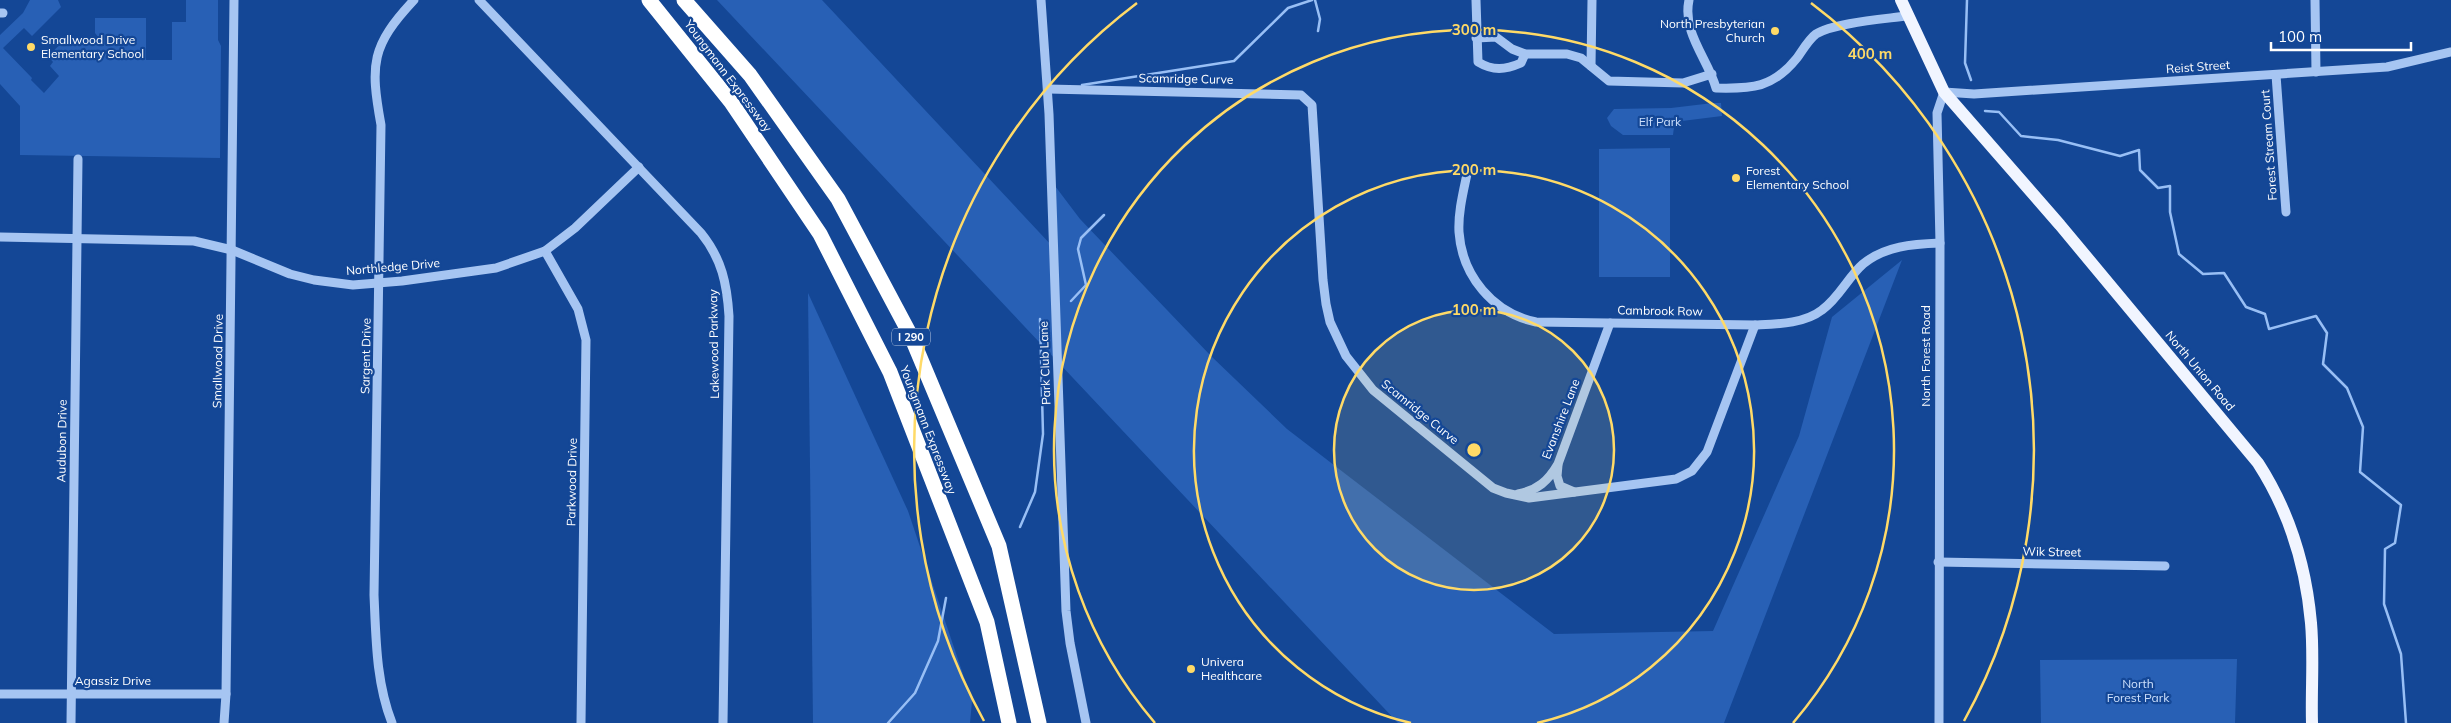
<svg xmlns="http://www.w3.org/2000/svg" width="2451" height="723" viewBox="0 0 2451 723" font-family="Mulish,sans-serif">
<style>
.green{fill:#2860b5}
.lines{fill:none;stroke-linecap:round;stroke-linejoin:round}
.stream{stroke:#98bff5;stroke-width:2.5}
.minor{stroke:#a6c5f2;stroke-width:9}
.major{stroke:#f1f5ff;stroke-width:12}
.highway{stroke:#fff;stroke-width:15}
.ring{fill:none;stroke:#ffda67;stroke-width:2.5}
.poi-dot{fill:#ffda67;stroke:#144796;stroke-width:2}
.labels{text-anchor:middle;stroke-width:4.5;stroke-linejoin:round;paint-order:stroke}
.shield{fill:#144796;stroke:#b8c8e0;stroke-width:1}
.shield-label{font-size:11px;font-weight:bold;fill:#fff}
.poi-label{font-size:12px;fill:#fff;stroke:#144796;text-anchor:start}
.street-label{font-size:12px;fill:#fff;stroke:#144796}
.park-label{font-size:12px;fill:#cde0fc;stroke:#144796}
.centre{fill:#ffda67;stroke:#144796;stroke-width:2.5}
.ring-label{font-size:15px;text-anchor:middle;font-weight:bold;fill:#ffda67;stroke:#144796;stroke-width:4.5;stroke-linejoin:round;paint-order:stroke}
</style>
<rect width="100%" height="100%" fill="#144796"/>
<g class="green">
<path d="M 30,0 L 58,0 L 61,7 L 32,36 L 24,28 L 3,48 L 32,78 L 31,80 L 44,93 L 59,76 L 50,66 L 53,62 L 48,56 L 71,34 L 83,45 L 90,45 L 99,38 L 95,33 L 95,18 L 146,18 L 146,60 L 172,60 L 172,22 L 186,22 L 186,0 L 218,0 L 218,40 L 221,46 L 220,158 L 20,155 L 20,106 L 0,84 L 0,35 L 23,13 Z"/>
<path d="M 717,0 L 822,0 L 1053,247 L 1052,182 L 1080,219 L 1211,356 L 1287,429 L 1554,634 L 1713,631 L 1799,436 L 1832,317 L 1902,260 L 1724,723 L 1398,723 Z"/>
<path d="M 1713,103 L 1721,103 L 1722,116 L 1682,121 L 1681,128 L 1674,127 L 1673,135 L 1623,135 L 1611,126 L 1607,118 L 1614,109 L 1671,108 Z"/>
<path d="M 1670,148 L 1670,277 L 1599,277 L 1599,149 Z"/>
<path d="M 808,293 L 908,511 L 972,701 L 970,723 L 813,723 Z"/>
<path d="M 2237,659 L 2235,723 L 2041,723 L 2040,660 Z"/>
</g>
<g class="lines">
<g class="stream">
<path d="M 1315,0 L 1320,19 L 1318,31"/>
<path d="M 1967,0 L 1965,63 L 1971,80"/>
<path d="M 1082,85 L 1234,61 L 1288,8 L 1312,0"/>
<path d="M 1985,111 L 1999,112 L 2021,136 L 2058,140 L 2120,156 L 2139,150 L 2140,170 L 2158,188 L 2170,186 L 2170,212 L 2179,254 L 2203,274 L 2224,273 L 2246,307 L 2265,314 L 2269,329 L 2316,316 L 2327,333 L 2323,364 L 2347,388 L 2363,427 L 2360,472 L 2401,505 L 2395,543 L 2385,549 L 2384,604 L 2401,654 L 2406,723"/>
<path d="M 1071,301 L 1086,285 L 1078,249 L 1081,238 L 1104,215"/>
<path d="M 1020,527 L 1035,492 L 1043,434 L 1040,319"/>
<path d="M 888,723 L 915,693 L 938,641 L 946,598"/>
</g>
<g class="minor">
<path d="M 479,0 L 701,233 C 722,259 727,284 729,316 L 723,723"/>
<path d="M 1041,0 L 1049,114 L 1066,611 L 1070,643 L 1086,723"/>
<path d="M 1476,0 L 1478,62 C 1493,71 1505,70 1521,63 L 1525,54"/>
<path d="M 1689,0 C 1682,33 1708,59 1716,88 C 1752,89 1773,88 1797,58 C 1802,51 1809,39 1816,34 C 1833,23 1885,19 1906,16"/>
<path d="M 2315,0 L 2316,72"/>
<path d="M 0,13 L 3,13"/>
<path d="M 1476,38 L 1496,37 L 1512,49 L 1525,54 L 1567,54 L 1581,58 L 1609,81 L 1683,83 L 1712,74"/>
<path d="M 1591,66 L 1592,0"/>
<path d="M 2276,75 L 2286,212"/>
<path d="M 1048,89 L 1301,95 L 1312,105 L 1323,280 L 1326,304 L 1330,322 L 1346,356 L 1373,390 L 1493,488 L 1506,493 L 1529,498 L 1676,479 L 1692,471 L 1707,452 L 1755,325"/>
<path d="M 1467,174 C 1463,193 1458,213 1459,232 C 1462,276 1493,313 1536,322 L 1755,325 C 1776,324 1804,324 1822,310 C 1839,298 1848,277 1863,264 C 1885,246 1913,244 1940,243"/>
<path d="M 0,237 L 194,241 L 232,250 L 290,274 L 314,280 L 353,285 L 402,281 L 496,268 L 545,251 L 575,228 L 639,167"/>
<path d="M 545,251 L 578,309 L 586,340 L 581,723"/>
<path d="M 1558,465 L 1557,476 L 1560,486 L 1574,492"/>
<path d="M 1518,494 C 1538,490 1548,481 1558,464 L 1610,323"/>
<path d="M 1938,562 L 2165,566"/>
<path d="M 0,694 L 226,694"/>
<path d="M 71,723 L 78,159"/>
<path d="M 224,723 L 226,694 L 234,0"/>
<path d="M 392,723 C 376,682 376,639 374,595 L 381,125 C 370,64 371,46 414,0"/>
<path d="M 1939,723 L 1940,243 L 1937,113 L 1944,92 L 1974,94 L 2387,67 L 2451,52"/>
</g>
<path class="major" d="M 1901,0 L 1944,92 L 2060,225 L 2258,463 C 2289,511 2306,566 2311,623 C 2314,656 2311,690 2312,723"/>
<g class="highway">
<path d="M 649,0 L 731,102 L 820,234 L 890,372 L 987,622 L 1009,723"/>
<path d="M 684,0 L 750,75 L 838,199 L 911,336 L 999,546 L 1039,723"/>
</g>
</g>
<circle cx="1474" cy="450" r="140" fill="#ffda67" fill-opacity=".12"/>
<g class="ring">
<circle cx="1474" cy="450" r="140"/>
<path d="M1411 723A280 280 0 1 1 1537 723"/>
<path d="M1155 723A420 420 0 1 1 1793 723"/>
<path d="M984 721A560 560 0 0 1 1137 3M1811 3A560 560 0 0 1 1964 721"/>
</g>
<g class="poi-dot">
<circle cx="1775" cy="31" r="5"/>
<circle cx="31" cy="47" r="5"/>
<circle cx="1736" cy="178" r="5"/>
<circle cx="1191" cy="669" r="5"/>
</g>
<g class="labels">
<rect class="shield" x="892" y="328.5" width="38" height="17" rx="4"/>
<g class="shield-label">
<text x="911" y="341">I 290</text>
</g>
<g class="poi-label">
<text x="1765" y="28" text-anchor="end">North Presbyterian<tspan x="1765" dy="14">Church</tspan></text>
<text x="41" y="44">Smallwood Drive<tspan x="41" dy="14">Elementary School</tspan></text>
<text x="1746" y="175">Forest<tspan x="1746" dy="14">Elementary School</tspan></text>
<text x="1201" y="666">Univera<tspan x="1201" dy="14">Healthcare</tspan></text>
</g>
<g class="street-label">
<text transform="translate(2198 67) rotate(-4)" y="4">Reist Street</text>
<text transform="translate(728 76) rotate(53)" y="4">Youngmann Expressway</text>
<text transform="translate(1186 79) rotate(1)" y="4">Scamridge Curve</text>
<text transform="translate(2269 145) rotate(-94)" y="4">Forest Stream Court</text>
<text transform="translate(393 267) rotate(-5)" y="4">Northledge Drive</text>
<text transform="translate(1660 311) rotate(1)" y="4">Cambrook Row</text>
<text transform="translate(714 344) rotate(-91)" y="4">Lakewood Parkway</text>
<text transform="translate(366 356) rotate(-89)" y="4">Sargent Drive</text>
<text transform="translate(1926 356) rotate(-90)" y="4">North Forest Road</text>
<text transform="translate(218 361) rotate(-89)" y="4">Smallwood Drive</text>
<text transform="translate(1045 363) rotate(-92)" y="4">Park Club Lane</text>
<text transform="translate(2200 371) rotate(50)" y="4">North Union Road</text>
<text transform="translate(1420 412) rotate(39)" y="4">Scamridge Curve</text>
<text transform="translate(1561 419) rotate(-69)" y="4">Evanshire Lane</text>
<text transform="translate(928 430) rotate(69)" y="4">Youngmann Expressway</text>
<text transform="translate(62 441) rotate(-89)" y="4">Audubon Drive</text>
<text transform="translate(572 482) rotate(-89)" y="4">Parkwood Drive</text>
<text transform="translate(2052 552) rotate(1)" y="4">Wik Street</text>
<text x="113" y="685">Agassiz Drive</text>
</g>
<g class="park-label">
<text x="1660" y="126">Elf Park</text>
<text x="2138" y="688">North<tspan x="2138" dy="14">Forest Park</tspan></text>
</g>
</g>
<circle cx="1474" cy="450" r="8" class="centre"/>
<g class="ring-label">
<text x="1474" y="35">300 m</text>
<text x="1870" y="59">400 m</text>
<text x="1474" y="175">200 m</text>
<text x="1474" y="315">100 m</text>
</g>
<path d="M2271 42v8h140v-8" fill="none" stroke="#ffffff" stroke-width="2.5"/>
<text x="2278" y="42" font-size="15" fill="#ffffff" stroke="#144796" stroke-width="4" paint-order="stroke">100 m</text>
</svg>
